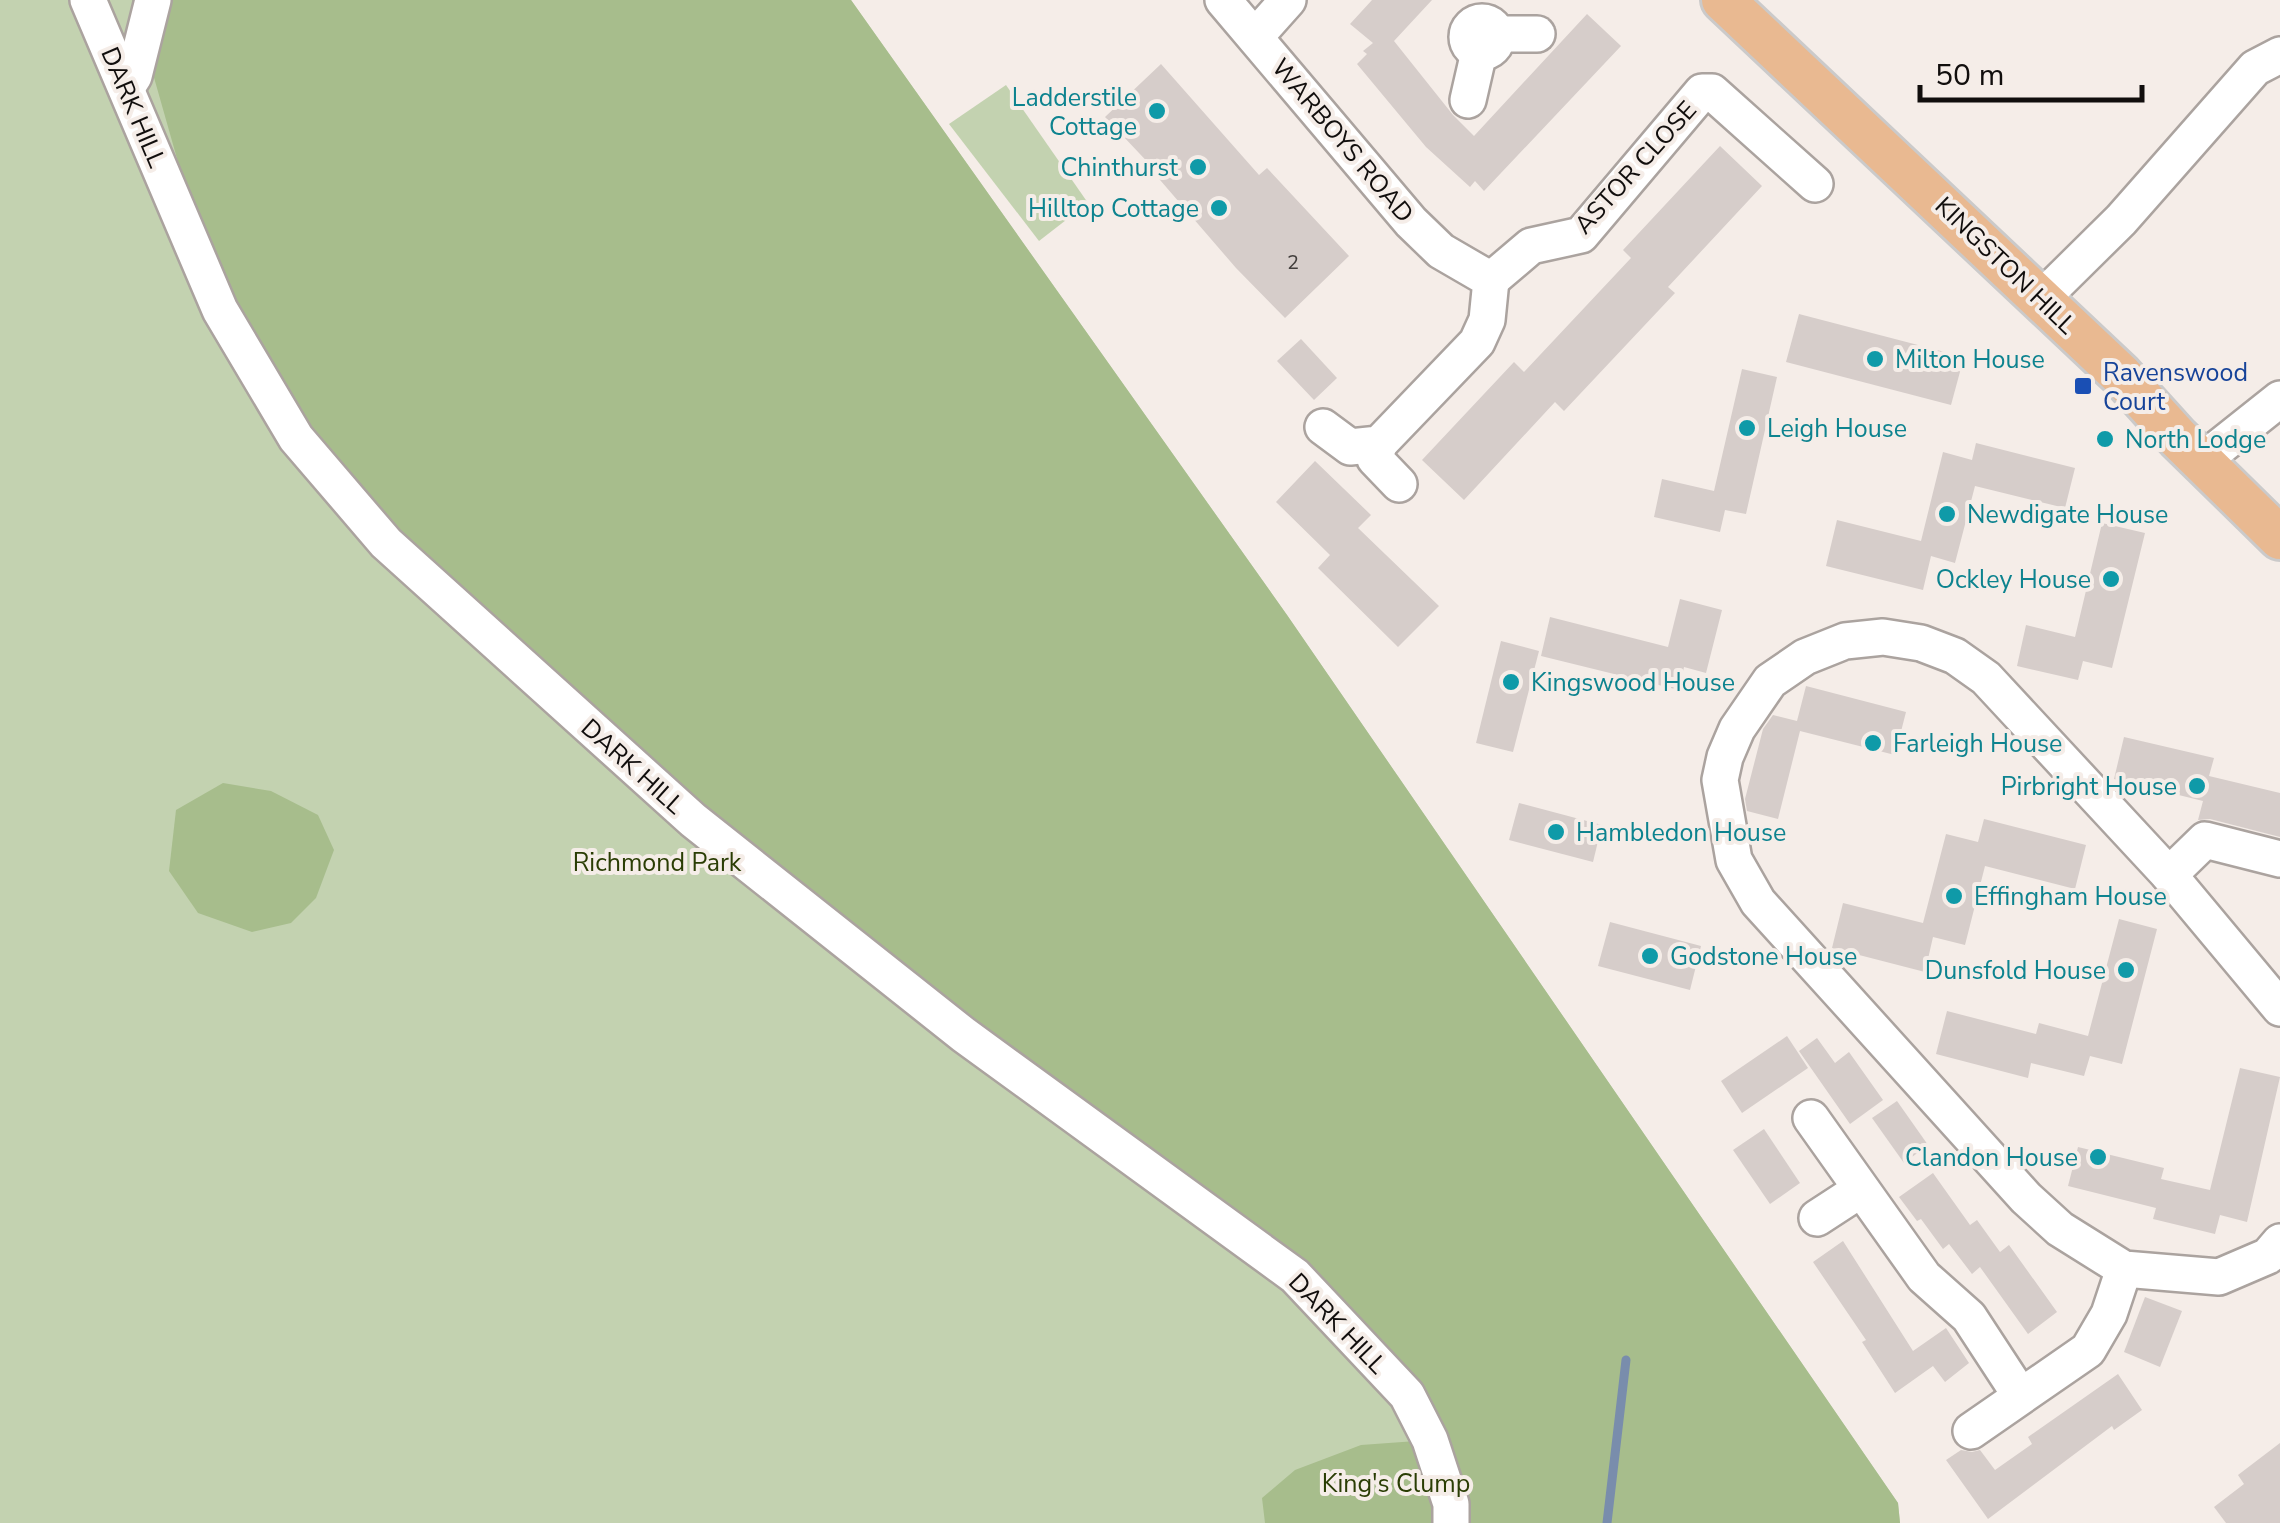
<svg xmlns="http://www.w3.org/2000/svg" width="2280" height="1523" viewBox="0 0 2280 1523" font-family="'Nunito Sans',sans-serif">
<style>
.green{fill:#c3d2b0}
.forest{fill:#a7bd8c}
.lines{fill:none;stroke-linecap:round;stroke-linejoin:round}
.stream{stroke:#798dac;stroke-width:9}
.building{fill:#d6cdca}
.minor-casing{stroke:#aba39f;stroke-width:40}
.major-casing{stroke:#cbcaca;stroke-width:48}
.minor{stroke:#fff;stroke-width:35}
.major{stroke:#e9b991;stroke-width:42}
.culture-dot{fill:#0f9aa8;stroke:#f5ede8;stroke-width:4}
.transit-dot{fill:#1a4fb4;stroke:#f5ede8;stroke-width:4}
.labels{text-anchor:middle;stroke-width:8;stroke-linejoin:round;paint-order:stroke}
.number-label{font-size:20px;fill:#423e3c}
.culture-label{font-size:25px;fill:#0d838f;stroke:#f5ede8;text-anchor:start}
.street-label{font-size:25px;fill:#110e0d;stroke:#f5ede8}
.transit-label{font-size:25px;fill:#164399;stroke:#f5ede8;text-anchor:start}
.park-label{font-size:25px;fill:#2a3d04;stroke:#f5ede8}
</style>
<rect width="100%" height="100%" fill="#f5ede8"/>
<g class="green">
<path d="M 0,0 L 851,0 L 1287,615 L 1898,1503 L 1900,1523 L 0,1523 Z"/>
<path d="M 1006,85 L 1088,203 L 1039,241 L 949,124 Z"/>
</g>
<g class="forest">
<path d="M 132,0 L 851,0 L 1287,615 L 1898,1503 L 1900,1523 L 1265,1523 L 1262,1498 L 1295,1470 L 1361,1445 L 1430,1440 L 1295,1276 L 964,1035 L 386,542 L 220,310 Z"/>
<path d="M 223,783 L 271,791 L 318,815 L 334,850 L 316,898 L 291,923 L 252,932 L 198,913 L 169,871 L 176,810 Z"/>
</g>
<g class="lines">
<path class="stream" d="M 1607,1523 L 1626,1360"/>
</g>
<g class="building">
<path d="M 1372,0 L 1432,0 L 1394,41 L 1453,115 L 1474,136 L 1587,14 L 1621,46 L 1484,191 L 1475,181 L 1470,187 L 1426,147 L 1357,64 L 1367,54 L 1363,51 L 1373,43 L 1350,24 Z"/>
<path d="M 1161,64 L 1259,175 L 1267,168 L 1349,256 L 1285,318 L 1236,268 L 1154,173 L 1156,171 L 1105,117 Z"/>
<path d="M 1720,146 L 1762,186 L 1668,287 L 1675,293 L 1564,411 L 1555,402 L 1464,500 L 1422,460 L 1514,362 L 1524,372 L 1631,258 L 1623,250 Z"/>
<path d="M 1799,314 L 1964,357 L 1951,405 L 1786,362 Z"/>
<path d="M 1301,339 L 1337,378 L 1314,400 L 1277,361 Z"/>
<path d="M 1742,369 L 1777,377 L 1746,514 L 1725,510 L 1720,532 L 1654,517 L 1662,479 L 1714,491 Z"/>
<path d="M 1976,443 L 2075,468 L 2065,508 L 1975,486 L 1955,563 L 1931,556 L 1923,590 L 1826,566 L 1837,520 L 1921,541 L 1943,452 L 1972,460 Z"/>
<path d="M 1315,461 L 1371,515 L 1358,528 L 1439,606 L 1398,647 L 1318,568 L 1330,555 L 1276,502 Z"/>
<path d="M 2102,523 L 2145,533 L 2112,668 L 2083,661 L 2078,680 L 2017,666 L 2026,625 L 2075,637 Z"/>
<path d="M 1680,599 L 1722,610 L 1706,673 L 1684,667 L 1679,690 L 1541,656 L 1550,617 L 1668,647 Z"/>
<path d="M 1501,641 L 1539,651 L 1513,752 L 1476,743 Z"/>
<path d="M 1806,686 L 1906,712 L 1895,755 L 1800,731 L 1778,819 L 1747,811 L 1745,799 L 1763,729 L 1773,715 L 1797,721 Z"/>
<path d="M 2124,737 L 2214,758 L 2209,776 L 2280,793 L 2280,837 L 2210,819 L 2198,820 L 2203,801 L 2114,779 Z"/>
<path d="M 1519,803 L 1602,825 L 1593,862 L 1509,840 Z"/>
<path d="M 1984,819 L 2086,845 L 2075,889 L 1985,866 L 1965,945 L 1933,937 L 1925,972 L 1832,948 L 1843,903 L 1923,923 L 1946,834 L 1978,842 Z"/>
<path d="M 2119,919 L 2157,929 L 2122,1064 L 2090,1056 L 2084,1076 L 2031,1063 L 2028,1078 L 1936,1054 L 1947,1011 L 2036,1034 L 2039,1023 L 2088,1036 Z"/>
<path d="M 1610,922 L 1701,946 L 1690,990 L 1598,966 Z"/>
<path d="M 1787,1036 L 1808,1068 L 1742,1113 L 1721,1081 Z"/>
<path d="M 1817,1038 L 1835,1063 L 1849,1052 L 1883,1100 L 1850,1124 L 1799,1051 Z"/>
<path d="M 2240,1068 L 2280,1077 L 2247,1222 L 2220,1215 L 2215,1234 L 2153,1219 L 2156,1208 L 2068,1186 L 2078,1147 L 2164,1168 L 2161,1179 L 2210,1190 Z"/>
<path d="M 1897,1101 L 1928,1145 L 1904,1163 L 1872,1118 Z"/>
<path d="M 1764,1129 L 1800,1183 L 1770,1204 L 1733,1150 Z"/>
<path d="M 1933,1173 L 1970,1225 L 1977,1220 L 2000,1252 L 2009,1245 L 2057,1312 L 2028,1334 L 1980,1267 L 1972,1274 L 1949,1244 L 1943,1249 L 1921,1219 L 1917,1221 L 1899,1197 Z"/>
<path d="M 1843,1241 L 1913,1351 L 1946,1328 L 1969,1363 L 1945,1382 L 1933,1366 L 1895,1393 L 1862,1342 L 1866,1340 L 1813,1262 Z"/>
<path d="M 2145,1297 L 2182,1311 L 2160,1367 L 2124,1352 Z"/>
<path d="M 2118,1374 L 2142,1410 L 2114,1430 L 2112,1426 L 1988,1519 L 1946,1460 L 1961,1450 L 1972,1452 L 1980,1450 L 1995,1470 L 2032,1444 L 2028,1437 Z"/>
<path d="M 2280,1443 L 2280,1523 L 2226,1523 L 2214,1507 L 2244,1484 L 2238,1475 Z"/>
</g>
<g class="lines">
<g class="minor-casing">
<g id="minor">
<path d="M 88,0 L 220,310 L 296,438 L 386,543 L 693,820 L 964,1035 L 1295,1276 L 1407,1395 L 1430,1440 L 1451,1504 L 1451,1523"/>
<path d="M 1223,0 L 1411,222 L 1441,251 L 1491,280 L 1487,320 L 1477,342 L 1379,444 L 1350,447 L 1323,427"/>
<circle cx="1482" cy="37" r="15"/>
<path d="M 1497,34 L 1537,34"/>
<path d="M 1255,37 L 1288,0"/>
<path d="M 127,87 L 134,76 L 153,0"/>
<path d="M 1468,100 L 1479,52"/>
<path d="M 1491,280 L 1531,246 L 1581,235 L 1702,92 L 1712,92 L 1815,184"/>
<path d="M 2042,298 L 2121,220 L 2255,68 L 2280,55"/>
<path d="M 1379,444 L 1375,459 L 1399,484"/>
<path d="M 2202,461 L 2280,399"/>
<path d="M 2169,875 L 2205,840 L 2280,859"/>
<path d="M 2280,1008 L 2169,875 L 1986,678 L 1955,656 L 1921,643 L 1883,637 L 1845,641 L 1805,657 L 1770,681 L 1737,729 L 1725,757 L 1720,780 L 1734,860 L 1758,902 L 2026,1198 L 2060,1229 L 2124,1269 L 2219,1277 L 2268,1256 L 2280,1242"/>
<path d="M 1811,1118 L 1924,1277 L 1969,1317 L 2020,1395"/>
<path d="M 1817,1218 L 1860,1190"/>
<path d="M 1971,1431 L 2088,1350 L 2109,1314 L 2124,1269"/>
</g>
</g>
<g class="major-casing">
<path id="major" d="M 1723,0 L 2121,375 L 2178,438 L 2280,538"/>
</g>
<use href="#minor" class="minor"/>
<use href="#major" class="major"/>
</g>
<g class="culture-dot">
<circle cx="1157" cy="111" r="10"/>
<circle cx="1198" cy="167" r="10"/>
<circle cx="1219" cy="208" r="10"/>
<circle cx="1875" cy="359" r="10"/>
<circle cx="1747" cy="428" r="10"/>
<circle cx="2105" cy="439" r="10"/>
<circle cx="1947" cy="514" r="10"/>
<circle cx="2111" cy="579" r="10"/>
<circle cx="1511" cy="682" r="10"/>
<circle cx="1873" cy="743" r="10"/>
<circle cx="2197" cy="786" r="10"/>
<circle cx="1556" cy="832" r="10"/>
<circle cx="1954" cy="896" r="10"/>
<circle cx="1650" cy="956" r="10"/>
<circle cx="2126" cy="970" r="10"/>
<circle cx="2098" cy="1157" r="10"/>
</g>
<rect class="transit-dot" x="2073" y="376" width="20" height="20" rx="5"/>
<g class="labels">
<g class="number-label">
<text x="1293" y="269">2</text>
</g>
<g class="culture-label">
<text x="1137" y="106" text-anchor="end">Ladderstile<tspan x="1137" dy="29">Cottage</tspan></text>
<text x="1178" y="176" text-anchor="end">Chinthurst</text>
<text x="1199" y="217" text-anchor="end">Hilltop Cottage</text>
<text x="1895" y="368">Milton House</text>
<text x="1767" y="437">Leigh House</text>
<text x="2125" y="448">North Lodge</text>
<text x="1967" y="523">Newdigate House</text>
<text x="2091" y="588" text-anchor="end">Ockley House</text>
<text x="1531" y="691">Kingswood House</text>
<text x="1893" y="752">Farleigh House</text>
<text x="2177" y="795" text-anchor="end">Pirbright House</text>
<text x="1576" y="841">Hambledon House</text>
<text x="1974" y="905">Effingham House</text>
<text x="1670" y="965">Godstone House</text>
<text x="2106" y="979" text-anchor="end">Dunsfold House</text>
<text x="2078" y="1166" text-anchor="end">Clandon House</text>
</g>
<g class="street-label">
<text transform="translate(134 107) rotate(67)" y="9">DARK HILL</text>
<text transform="translate(1343 140) rotate(50)" y="9">WARBOYS ROAD</text>
<text transform="translate(1635 167) rotate(-48)" y="9">ASTOR CLOSE</text>
<text transform="translate(2006 265) rotate(44)" y="9">KINGSTON HILL</text>
<text transform="translate(633 766) rotate(42)" y="9">DARK HILL</text>
<text transform="translate(1338 1323) rotate(46)" y="9">DARK HILL</text>
</g>
<g class="transit-label">
<text x="2103" y="381">Ravenswood<tspan x="2103" dy="29">Court</tspan></text>
</g>
<g class="park-label">
<text x="657" y="871">Richmond Park</text>
<text x="1396" y="1492">King's Clump</text>
</g>
</g>
<path d="M1920 85v15h222v-15" fill="none" stroke="#110e0d" stroke-width="5"/>
<text x="1935" y="85" font-size="30" fill="#110e0d" stroke="#f5ede8" stroke-width="8" paint-order="stroke">50 m</text>
</svg>
